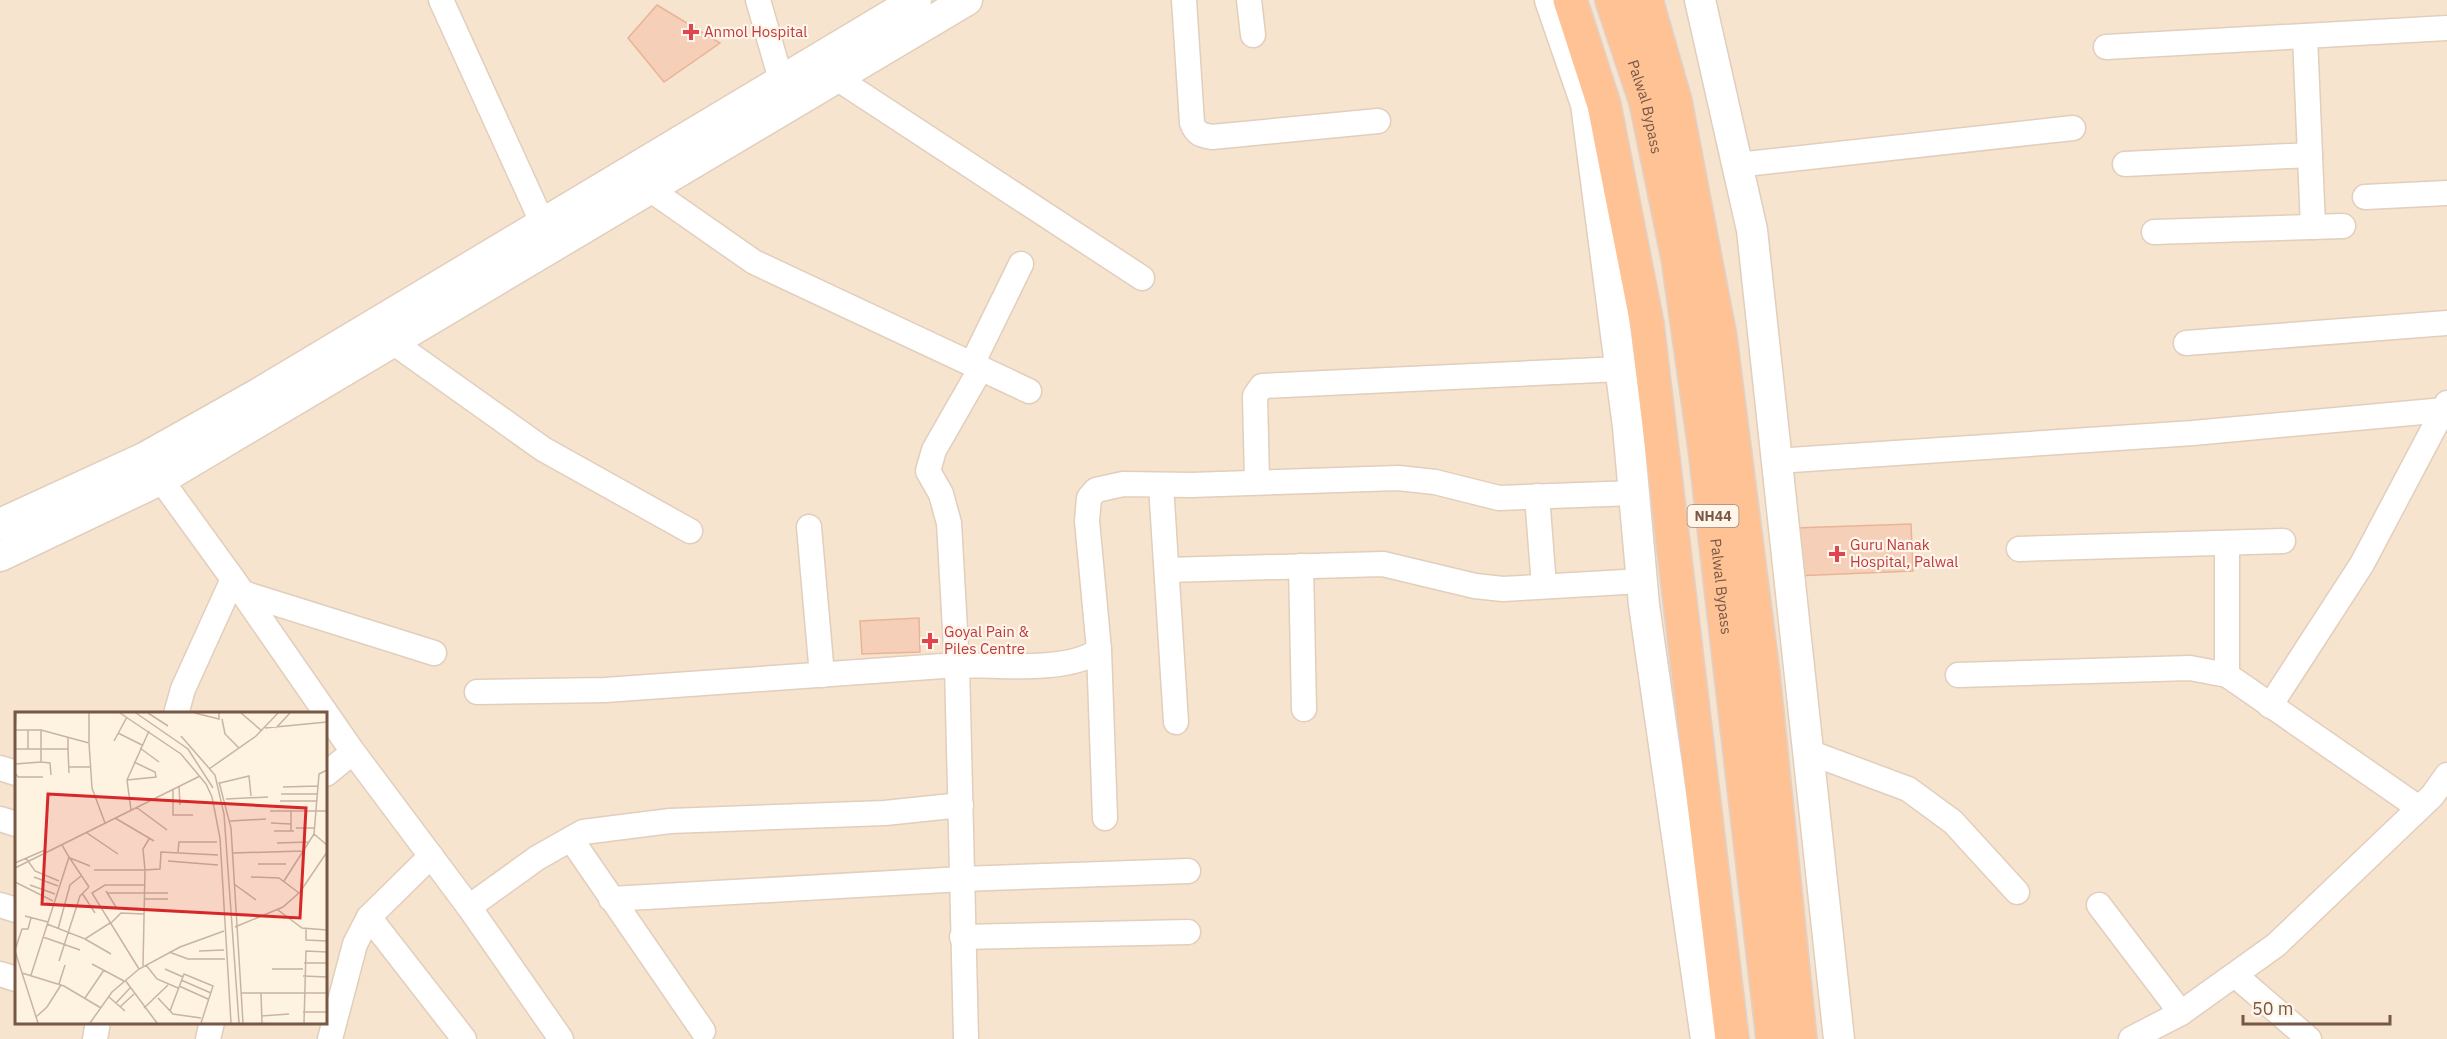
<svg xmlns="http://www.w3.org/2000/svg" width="2447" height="1039" viewBox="0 0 2447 1039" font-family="'IBM Plex Sans',sans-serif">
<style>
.residential{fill:#f6e4cf;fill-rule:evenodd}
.building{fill:#f5cfb7;stroke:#e9b496;stroke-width:1.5}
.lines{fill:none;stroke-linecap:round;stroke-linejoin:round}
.minor-casing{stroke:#e2cebc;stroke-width:27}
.tertiary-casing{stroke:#e2cebc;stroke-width:33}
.trunk-casing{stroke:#dcd3cf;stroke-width:36}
.minor{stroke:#fff;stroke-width:24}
.tertiary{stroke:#fff;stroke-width:30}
.trunk{stroke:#fec295;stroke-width:33}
.health-dot{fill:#e0444e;stroke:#fff6e9;stroke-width:2}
.labels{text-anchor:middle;stroke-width:4.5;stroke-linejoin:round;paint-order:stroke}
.shield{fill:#fff6e9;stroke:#a08777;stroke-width:1.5}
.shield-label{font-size:14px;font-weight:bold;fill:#775746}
.health-label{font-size:15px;fill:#be3a42;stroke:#fff6e9;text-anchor:start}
.street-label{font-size:15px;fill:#775746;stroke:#fff6e9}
.inset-road{fill:none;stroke:#c8b4a3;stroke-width:1.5}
.view{fill:#d62828;fill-opacity:0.15;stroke:#d62828;stroke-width:3}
.inset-edge{fill:none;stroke:#775746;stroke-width:3}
</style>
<rect width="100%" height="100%" fill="#fef2e1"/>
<path class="residential" d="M 0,0 L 2447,0 L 2447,1039 L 0,1039 ZM 16,714 L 326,714 L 326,1022 L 16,1022 Z"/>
<g class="building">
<path d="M 657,5 L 720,43 L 664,82 L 628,38 Z"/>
<path d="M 1911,524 L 1913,571 L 1795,576 L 1793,528 Z"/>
<path d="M 919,618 L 920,652 L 862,654 L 860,621 Z"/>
</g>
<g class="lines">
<g class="minor-casing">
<g id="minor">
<path d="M 441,0 L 542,222 L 551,237"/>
<path d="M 758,0 L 781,80 L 789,94"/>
<path d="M 1184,0 L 1192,123 C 1196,134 1201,135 1212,137 L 1378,121"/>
<path d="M 1249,0 L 1253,35"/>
<path d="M 2305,36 L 2313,227"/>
<path d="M 2106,47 L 2447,28"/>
<path d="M 835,77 L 1142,278"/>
<path d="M 2125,164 L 2310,155"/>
<path d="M 1737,165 L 2073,128"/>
<path d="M 648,188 L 754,262 L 1029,391"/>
<path d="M 2365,197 L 2447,193"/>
<path d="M 2154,232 L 2343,226"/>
<path d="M 380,333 L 543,449 L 690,531"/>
<path d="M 2186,343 L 2447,323"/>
<path d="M 972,364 L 1021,264"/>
<path d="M 1776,461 L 2193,433 L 2444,410"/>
<path d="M 151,466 L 233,579 L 183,689 L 176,714"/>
<path d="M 1257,481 L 1255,396 L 1262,386 L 1620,369"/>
<path d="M 1161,485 L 1176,722"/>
<path d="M 1537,496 L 1544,586"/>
<path d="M 809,527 L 822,675"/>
<path d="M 2227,543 L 2227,675"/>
<path d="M 2019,549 L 2283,541"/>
<path d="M 1301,566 L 1304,709"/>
<path d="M 1167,570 L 1383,564 L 1475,586 L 1503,589 L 1642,581"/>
<path d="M 233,579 L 353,752 L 469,907"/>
<path d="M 243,593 L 434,653"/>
<path d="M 1099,650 L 1105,818"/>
<path d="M 1958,675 L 2190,668 L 2227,675 L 2419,808"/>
<path d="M 477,692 L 605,690 L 957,665 L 949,523 L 941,494 L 928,471 L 934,450 L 981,368"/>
<path d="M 2270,706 L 2362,564 L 2447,403"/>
<path d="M 1806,751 L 1908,789 L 1953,822 L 2017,892"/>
<path d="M 0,768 L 16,773"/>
<path d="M 326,774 L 353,752"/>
<path d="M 0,819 L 16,824"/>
<path d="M 571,839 L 703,1031"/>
<path d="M 611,899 L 962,879 L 1188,871"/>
<path d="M 0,905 L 16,910"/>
<path d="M 2099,905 L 2181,1013"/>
<path d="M 369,917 L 464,1039"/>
<path d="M 962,937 L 1188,932"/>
<path d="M 0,974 L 16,979"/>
<path d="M 2235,975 L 2309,1039"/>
<path d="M 95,1039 L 98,1022"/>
<path d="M 208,1039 L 212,1022"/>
<path d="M 330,1039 L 355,944 L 369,917 L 431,856"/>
<path d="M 561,1039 L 469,907 L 537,858 L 583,832 L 670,821 L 885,813 L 961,805"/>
<path d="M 966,1039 L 957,665 C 994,665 1070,673 1099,650 L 1087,521 L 1089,498 L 1096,490 L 1123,484 L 1191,485 L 1398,478 L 1435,482 L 1499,498 L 1634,493"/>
<path d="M 2131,1039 L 2181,1013 L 2276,945 L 2432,796 L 2447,775"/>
</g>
</g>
<g class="tertiary-casing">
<g id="tertiary">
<path d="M 1550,0 L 1586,104 L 1628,427 L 1644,605 L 1706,1039"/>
<path d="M 1700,0 L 1752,230 L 1839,1039"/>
<path d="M 0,524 L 144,458 L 256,395 L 916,0"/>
<path d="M 0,556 L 162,479 L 967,0"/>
</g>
</g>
<g class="trunk-casing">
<g id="trunk">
<path d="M 1570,0 L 1604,105 L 1647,324 L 1732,1039"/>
<path id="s1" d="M 1612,0 L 1646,102 L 1678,258 L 1705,449 L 1773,1039"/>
<path d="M 1646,0 L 1675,101 L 1720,337 L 1763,674 L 1800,1039"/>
</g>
</g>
<use href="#minor" class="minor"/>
<use href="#tertiary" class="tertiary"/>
<use href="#trunk" class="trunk"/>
</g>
<g class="health-dot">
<path d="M688 23h6v6h6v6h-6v6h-6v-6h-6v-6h6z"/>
<path d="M1834 545h6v6h6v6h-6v6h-6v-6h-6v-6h6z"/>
<path d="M927 632h6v6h6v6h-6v6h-6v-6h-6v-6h6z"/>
</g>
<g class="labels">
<rect class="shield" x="1687.5" y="505" width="51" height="22" rx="4.5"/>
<g class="shield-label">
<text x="1713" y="521">NH44</text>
</g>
<g class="health-label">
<text x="704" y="37">Anmol Hospital</text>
<text x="1850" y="550">Guru Nanak<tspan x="1850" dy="17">Hospital, Palwal</tspan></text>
<text x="944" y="637">Goyal Pain &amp;<tspan x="944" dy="17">Piles Centre</tspan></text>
</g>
<g class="street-label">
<text dy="5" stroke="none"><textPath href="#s1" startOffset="112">Palwal Bypass</textPath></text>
<text dy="5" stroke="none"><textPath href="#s1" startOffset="598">Palwal Bypass</textPath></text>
</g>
</g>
<g transform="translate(15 712)">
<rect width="312" height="312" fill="#fef2e1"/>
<path class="inset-road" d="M 105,1 L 166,42 L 191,72 L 197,85 L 205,126 L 216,311M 121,1 L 173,37 L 198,76M 133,1 L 153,14M 180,1 L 204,7 L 204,1M 226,1 L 247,19M 207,7 L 210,22 L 224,36M 250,16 L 312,10M 261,16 L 275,1M 13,18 L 13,37M 26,18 L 74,31 L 74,1M 103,21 L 127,33M 166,24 L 200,63 L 209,102 L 224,311M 0,29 L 0,37 L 53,37 L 53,26M 99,29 L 112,5M 74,31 L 77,76 L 90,111M 125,36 L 144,50M 53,37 L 54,61M 26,50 L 35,51 L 36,63M 0,52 L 26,50 L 26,18 L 0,18 L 1,1M 54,55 L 75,55M 194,57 L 241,24 L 263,1M 312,58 L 304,62 L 299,122 L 312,133M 0,61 L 3,65 L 28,65M 112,68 L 141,65 L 140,60 L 119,50M 204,70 L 216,116 L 228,311M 205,71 L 234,64 L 236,84M 164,74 L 165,93M 268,75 L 303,74M 158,77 L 158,103 L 178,103M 266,82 L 303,82M 211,87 L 253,85M 265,89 L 302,89M 121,95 L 152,118M 116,98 L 112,68 L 134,19M 255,99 L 312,99M 100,106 L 139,129M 215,109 L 251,107M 256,111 L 276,112M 281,116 L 300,116M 259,119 L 279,119M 276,119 L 276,99M 72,121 L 103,142M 262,131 L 294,130M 163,140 L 164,130 L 202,130M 218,141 L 288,139M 54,145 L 74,175M 11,146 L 20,159 L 44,169M 55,146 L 75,154M 153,149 L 203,153M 0,151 L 30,138M 243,152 L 271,152M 0,156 L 185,64M 79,158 L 130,158 L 128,137 L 134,127M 19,165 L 43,174M 236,165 L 264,166 L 284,181M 269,169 L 299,122M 0,170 L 38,189M 219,172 L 241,188M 15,173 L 40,182M 91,179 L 101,195M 67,181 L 80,201M 92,181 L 153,181M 129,187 L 153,187M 263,198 L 287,216 L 312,218M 10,204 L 33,210M 32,212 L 70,227 L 95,211M 95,212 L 106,201 L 129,202M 220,215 L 268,195 L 285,180 L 312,140M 43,217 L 55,173 L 66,164M 291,217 L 291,228 L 312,229M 28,225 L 65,238M 70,227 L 96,242M 0,238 L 7,217 L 13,217 L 16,206M 0,239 L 23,311M 184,239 L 209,238M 154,240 L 173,247 L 210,247M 44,249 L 65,184 L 74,175M 289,251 L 312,251M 77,252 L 109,269M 131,253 L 142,267 L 163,276M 128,254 L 130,158 L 145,157 L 146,140 L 203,143M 124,257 L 77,181 L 90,173 L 130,173M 150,257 L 168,265M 257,257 L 288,257M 7,261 L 49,274 L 86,296M 16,263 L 54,145 L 47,133M 288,264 L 312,265M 110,268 L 142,311M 166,268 L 196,281M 44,272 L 50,253M 164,274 L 193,287M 226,281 L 312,281M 246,281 L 247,311M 94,285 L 110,299M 70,286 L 89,258M 143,286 L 158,302 L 186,306M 101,291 L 115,276M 105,295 L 119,282M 129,296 L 153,273M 155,299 L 169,262 L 198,274 L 186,311M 288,300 L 312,300M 246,304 L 274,302M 21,305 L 32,295 L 46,273M 75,311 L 97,280 L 124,257 L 165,235 L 209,219M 289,311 L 291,239 L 312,240"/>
<path class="view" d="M 33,82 L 291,96 L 285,206 L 27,192 Z"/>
<rect width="312" height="312" class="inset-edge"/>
</g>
<path d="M2243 1015v9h147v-9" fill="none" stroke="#775746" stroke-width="3"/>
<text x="2252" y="1015" font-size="18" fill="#775746" stroke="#fff6e9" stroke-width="4.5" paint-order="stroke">50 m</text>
</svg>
